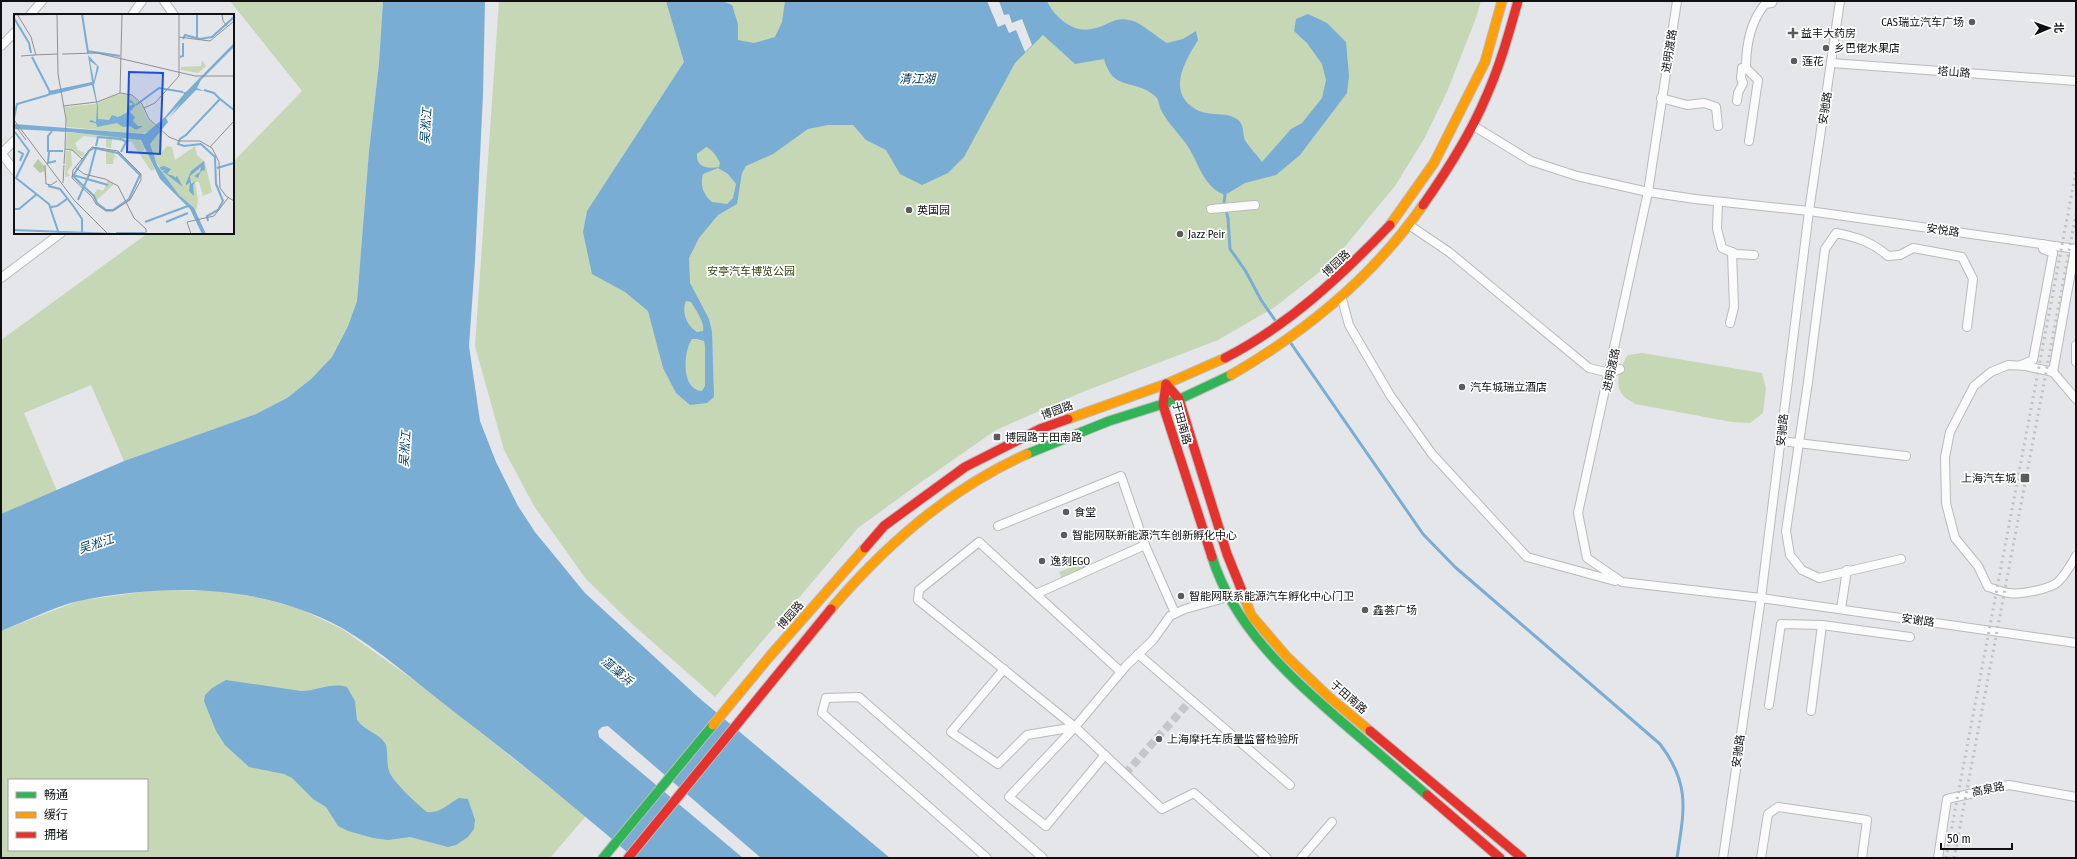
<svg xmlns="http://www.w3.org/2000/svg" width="2077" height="859" viewBox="0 0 2077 859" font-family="'Fira Sans Condensed','Noto Sans SC',sans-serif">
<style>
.green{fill:#c6d7b6;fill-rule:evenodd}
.water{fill:#79add3;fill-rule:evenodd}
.pier{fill:#e5e6e9}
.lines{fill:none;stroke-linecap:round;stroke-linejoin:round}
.stream{stroke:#79add3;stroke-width:3}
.street-tunnel{stroke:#c5c6c9;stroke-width:8;stroke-dasharray:8 4;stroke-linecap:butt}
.street-casing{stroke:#bababc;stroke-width:10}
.fast-casing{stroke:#bababc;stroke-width:11}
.slow-casing{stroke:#bababc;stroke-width:11}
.jam-casing{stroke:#bababc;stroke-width:11}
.street{stroke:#fbfbfc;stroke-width:8}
.fast{stroke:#30b455;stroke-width:9}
.slow{stroke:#ff9f0a;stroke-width:9}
.jam{stroke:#e5322d;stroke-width:9}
.rail{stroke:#c0c1c1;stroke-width:3;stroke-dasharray:2 4;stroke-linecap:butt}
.poi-dot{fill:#5a5b5d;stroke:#fff;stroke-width:1.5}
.labels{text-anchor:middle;stroke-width:3.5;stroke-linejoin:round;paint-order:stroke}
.poi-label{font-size:11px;fill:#0f1012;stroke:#fff;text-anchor:start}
.street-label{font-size:11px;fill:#0f1012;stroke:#fff}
.park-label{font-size:11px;fill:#2b4109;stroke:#fff}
.water-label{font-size:12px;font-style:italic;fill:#034064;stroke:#fff}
.inset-river{fill:none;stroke:#79add3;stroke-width:2}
.inset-road{fill:none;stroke:#8f9093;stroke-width:1}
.view{fill:#1d4ed8;fill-opacity:0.15;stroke:#1d4ed8;stroke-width:2}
.inset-edge{fill:none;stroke:#0f1012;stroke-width:2}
</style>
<rect width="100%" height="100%" fill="#e5e6e9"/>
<g class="green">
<path d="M 230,1 L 383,1 L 379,63 L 369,151 L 357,301 L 348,326 L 332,357 L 311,379 L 287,398 L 256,414 L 124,461 L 91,385 L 24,413 L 57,491 L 1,514 L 1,340 L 148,233 L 233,233 L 233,162 L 302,91 Z"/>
<path d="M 499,1 L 1481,1 L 1476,18 L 1447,92 L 1424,139 L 1395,186 L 1332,262 L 1275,307 L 1218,340 L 1080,393 L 996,430 L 917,485 L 858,528 L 715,697 L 631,623 L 586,579 L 534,506 L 504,450 L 475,346 Z"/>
<path d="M 1642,353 L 1762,373 L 1766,388 L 1763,413 L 1750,423 L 1732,422 L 1635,404 C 1631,401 1624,398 1622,394 C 1614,383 1621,364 1628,355 Z"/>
<path d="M 1088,560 L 1091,567 L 1062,579 L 1059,572 Z"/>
<path d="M 156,590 L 230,591 L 296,607 L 342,629 L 418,683 L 586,816 L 550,858 L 1,858 L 1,631 L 78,601 ZM 9,780 L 147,780 L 147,850 L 9,850 Z"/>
</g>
<g class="water">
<path d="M 383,1 L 485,1 L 483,94 L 475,261 L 469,346 L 480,421 L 496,462 L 518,506 L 535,532 L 585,593 L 698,697 L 890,858 L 761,858 L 608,726 L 602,727 L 598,731 L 599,737 L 743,858 L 634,858 C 575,807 515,758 453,711 C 417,683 381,651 342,628 C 262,584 167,583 79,601 C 56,606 24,622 1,631 L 1,514 L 124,461 L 256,414 L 287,398 L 311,379 L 332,357 L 348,326 L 357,301 L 369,151 L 379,63 Z"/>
<path d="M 666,1 L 722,1 L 732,5 L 738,24 L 738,40 L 754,43 L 775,37 L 782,22 L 785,1 L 1047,1 C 1054,17 1073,33 1091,29 C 1108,27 1113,15 1133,21 C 1141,23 1158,38 1167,43 L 1183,39 L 1196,31 L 1198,40 C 1184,63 1165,94 1199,111 C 1210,116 1225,112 1235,118 C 1245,123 1242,132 1245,140 C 1249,147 1257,155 1262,162 L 1291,129 L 1302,123 L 1322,98 L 1326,80 L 1322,64 L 1307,43 L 1294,31 L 1296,19 L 1308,14 L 1327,23 L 1346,42 L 1349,76 L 1347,93 L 1300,155 L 1276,175 L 1245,183 L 1225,195 C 1203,187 1199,163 1187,145 C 1179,134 1168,123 1161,110 C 1159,106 1159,99 1155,96 C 1134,78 1113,92 1104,59 L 1075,64 L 1043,35 L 1015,63 L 964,157 L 948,173 L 922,185 L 900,174 L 886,150 L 866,140 L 853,125 L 828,125 L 808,129 L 773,154 L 746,166 L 742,173 L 737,204 L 718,215 L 699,238 L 689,258 L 690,283 L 709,319 L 712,332 L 714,397 L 707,403 L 690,405 L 676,393 L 663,368 L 648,311 L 625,292 L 592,274 L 583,232 L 587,211 L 684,62 ZM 706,147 C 711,148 718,158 720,163 L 719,167 C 708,169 696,168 697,154 ZM 718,168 L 728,174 L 736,184 L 733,198 L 727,204 L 712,202 C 703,194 700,186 703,174 ZM 686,301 L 691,302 C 695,309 705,322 703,331 L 697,332 C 687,326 681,312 686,301 ZM 692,339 L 697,339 L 704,341 L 705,346 L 705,386 L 702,391 C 681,390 683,352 692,339 Z"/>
<path d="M 226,680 L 301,691 C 317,691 331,682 347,687 L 355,701 L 357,720 C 365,731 380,734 385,743 C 389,752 386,762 389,771 C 392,781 418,805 427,812 C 439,814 448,804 459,798 L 468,799 L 475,820 L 474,829 L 468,837 L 456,845 L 448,847 L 410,837 L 388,840 L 373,838 L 348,831 L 338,826 L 326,807 L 313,799 L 292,778 L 284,774 L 249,767 L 225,745 L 216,731 L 204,701 L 205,695 L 212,688 Z"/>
</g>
<path class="pier" d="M 987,1 L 999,1 L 1004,15 L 1009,14 L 1012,23 L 1022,19 L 1032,45 L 1025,52 L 1016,30 L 1009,33 L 1005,24 L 998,27 Z"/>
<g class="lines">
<g class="stream">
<path d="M 1225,195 L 1224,203 L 1228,218 L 1230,249 L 1245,270 L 1261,300 L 1277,323"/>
<path d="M 1290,342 L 1423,534 L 1455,567 L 1660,744 C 1691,785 1684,810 1677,858"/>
</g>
<path class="street-tunnel" d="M 1125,774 L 1191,700"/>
<g class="street-casing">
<g id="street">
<path d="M 164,1 L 174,15"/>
<path d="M 1677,1 L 1648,192 L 1578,513 L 1587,558 L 1622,582 L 1761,598 L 2076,643"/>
<path d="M 30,15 L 42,1"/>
<path d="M 132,15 L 142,1"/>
<path d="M 1,46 L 15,32"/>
<path d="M 1832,63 L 2076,81"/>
<path d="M 1661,98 L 1687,105 L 1704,103 L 1716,107 L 1718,126"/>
<path d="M 1737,101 L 1738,93 L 1743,83 L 1741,78 L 1742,68 L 1746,68"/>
<path d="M 1472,125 L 1531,161 L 1577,176 L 1648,192 L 1695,199 L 1809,211 L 2076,249"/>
<path d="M 1749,141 L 1758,80 L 1746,68 C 1746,46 1751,21 1765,4 L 1772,3 L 1773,1"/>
<path d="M 1,153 L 15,171"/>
<path d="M 2,153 L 15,140"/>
<path d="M 1718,202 L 1717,229 L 1722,248 L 1736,254 L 1754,255"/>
<path d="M 1211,209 L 1255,205"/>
<path d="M 1409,225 L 1449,252 L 1589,368 L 1610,373 L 1620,369"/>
<path d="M 1,278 L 61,233"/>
<path d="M 1342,299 L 1349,325 L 1390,395 L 1432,454 L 1527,557 L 1615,581"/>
<path d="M 1730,323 L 1734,307 L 1732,252"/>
<path d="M 2076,345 L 2076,362"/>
<path d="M 2021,365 L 2033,360 L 2053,253 L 2043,249 L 2043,244"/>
<path d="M 2053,372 L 2075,249"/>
<path d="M 2076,399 L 2053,372 L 2026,366 L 2008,365 L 1991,372 L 1974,386 L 1950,432 L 1945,457 L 1946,503 L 1955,538 L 1978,566 L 1988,587 C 1995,589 2002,592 2009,593 C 2020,595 2050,589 2058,582 C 2066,574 2071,565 2076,556"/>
<path d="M 1781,441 L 1906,456"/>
<path d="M 998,526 L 1121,476 L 1145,545"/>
<path d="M 1901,559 L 1819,578 L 1802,570 L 1790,555 L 1786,531 L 1808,382 L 1825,249 L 1836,233 C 1857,237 1872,242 1888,256 L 1900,255 L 1913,248 L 1962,257 L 1973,279 L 1967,327"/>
<path d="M 1036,594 L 1145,545 L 1175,613"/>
<path d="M 1228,597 L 1185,609 L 1170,616 L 1153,640 L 1126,666 L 1075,727 L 1162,809 L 1194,793 L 1267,858"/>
<path d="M 1841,609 L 1847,570"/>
<path d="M 1138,654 L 1290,785"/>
<path d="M 1004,669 L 951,732 L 998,764 L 1027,735 L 1075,727"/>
<path d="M 1769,705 L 1781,624 L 1822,625"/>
<path d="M 1811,711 L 1822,625 L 1910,637"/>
<path d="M 1075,727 L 918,600 L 919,590 L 979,542 L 1121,672"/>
<path d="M 1075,727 L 1009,797 L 1046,826 L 1105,755"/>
<path d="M 987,858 L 822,713 L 826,698 L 859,697 L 1043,858"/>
<path d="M 1301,858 L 1332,822"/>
<path d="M 1723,858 L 1761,598 L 1809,211 L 1840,1"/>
<path d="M 1761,858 L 1768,814 L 1778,807 L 1867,820 L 1862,858"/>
<path d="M 1938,858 L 1947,799 L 2009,785 L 2076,797"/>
</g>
</g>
<g class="fast-casing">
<g id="fast">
<path d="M 1027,454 L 1109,421 L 1182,398 L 1231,375"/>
<path d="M 1212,557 C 1234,627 1288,675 1342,722 C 1370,746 1398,770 1427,795"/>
<path d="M 603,858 L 713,725"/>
</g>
</g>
<g class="slow-casing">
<g id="slow">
<path d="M 1390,225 L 1434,163 L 1485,62 L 1502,1"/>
<path d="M 1231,375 C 1307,331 1373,277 1423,205"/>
<path d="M 1068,419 L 1166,384 L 1225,358"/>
<path d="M 1242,591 L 1251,615 L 1287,657 L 1330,698 L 1370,731"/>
<path d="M 831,609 C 886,544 949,489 1027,454"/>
<path d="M 713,725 L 770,656 L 865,548"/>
</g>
</g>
<g class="jam-casing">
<g id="jam">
<path d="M 1423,205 C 1447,171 1470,135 1486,97 C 1500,66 1509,33 1518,1"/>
<path d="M 1225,358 C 1289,325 1341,276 1390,225"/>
<path d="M 1166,384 L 1179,399 L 1227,554 L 1242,591"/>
<path d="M 1166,384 L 1163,405 L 1212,557"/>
<path d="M 865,548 L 884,526 L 965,467 L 1040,429 L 1068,419"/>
<path d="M 1370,731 L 1522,858"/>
<path d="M 1427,795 L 1500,858"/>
<path d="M 628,858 L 831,609"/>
</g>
</g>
<use href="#street" class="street"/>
<use href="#fast" class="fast"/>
<use href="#slow" class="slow"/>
<use href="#jam" class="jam"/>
<g class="rail">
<path d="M 1946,858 L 2076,171"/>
<path d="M 1954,858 L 2076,214"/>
</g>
</g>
<g class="poi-dot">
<circle cx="1972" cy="22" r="4"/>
<path d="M1791 27h4v4h4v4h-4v4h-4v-4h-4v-4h4z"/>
<circle cx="1826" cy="48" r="4"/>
<circle cx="1794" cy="61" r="4"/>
<circle cx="909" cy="210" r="4"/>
<circle cx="1180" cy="234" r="4"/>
<circle cx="1462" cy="387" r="4"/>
<rect x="993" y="433" width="8" height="8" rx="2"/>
<rect x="2020" y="473" width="10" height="10" rx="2"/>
<circle cx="1066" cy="512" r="4"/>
<circle cx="1064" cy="535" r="4"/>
<circle cx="1042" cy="561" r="4"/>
<circle cx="1181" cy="596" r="4"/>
<circle cx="1365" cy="610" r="4"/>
<circle cx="1159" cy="739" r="4"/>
</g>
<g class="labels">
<g class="poi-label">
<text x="1964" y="26" text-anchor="end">CAS瑞立汽车广场</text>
<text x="1801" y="37">益丰大药房</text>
<text x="1834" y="52">乡巴佬水果店</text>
<text x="1802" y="65">莲花</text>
<text x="917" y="214">英国园</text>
<text x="1188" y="238">Jazz Peir</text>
<text x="1470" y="391">汽车城瑞立酒店</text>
<text x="1005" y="441">博园路于田南路</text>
<text x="2016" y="482" text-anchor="end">上海汽车城</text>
<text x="1074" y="516">食堂</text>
<text x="1072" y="539">智能网联新能源汽车创新孵化中心</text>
<text x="1050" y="565">逸刻EGO</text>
<text x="1189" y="600">智能网联系能源汽车孵化中心门卫</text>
<text x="1373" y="614">鑫荟广场</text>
<text x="1167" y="743">上海摩托车质量监督检验所</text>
</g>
<g class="street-label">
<text transform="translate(1669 51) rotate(-81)" y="4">进明渡路</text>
<text transform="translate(1954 72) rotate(4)" y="4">塔山路</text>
<text transform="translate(1825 108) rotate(-81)" y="4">安驰路</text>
<text transform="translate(1943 230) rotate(8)" y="4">安悦路</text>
<text transform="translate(1336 263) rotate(-43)" y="4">博园路</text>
<text transform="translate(1611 370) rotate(-78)" y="4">进明渡路</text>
<text transform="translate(1057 410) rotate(-20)" y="4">博园路</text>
<text transform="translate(1182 423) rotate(75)" y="4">于田南路</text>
<text transform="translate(1782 430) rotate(-84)" y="4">安驰路</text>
<text transform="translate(790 615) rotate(-49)" y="4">博园路</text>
<text transform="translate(1918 620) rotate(8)" y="4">安谢路</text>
<text transform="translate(1349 697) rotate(41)" y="4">于田南路</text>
<text transform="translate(1738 751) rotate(-82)" y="4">安驰路</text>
<text transform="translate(1988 789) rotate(-12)" y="4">高泉路</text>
</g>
<g class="park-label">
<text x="751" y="275">安亭汽车博览公园</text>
</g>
<g class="water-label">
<text x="917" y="83">清江湖</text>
<text transform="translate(426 126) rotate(-86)" y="4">吴淞江</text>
<text transform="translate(405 449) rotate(-86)" y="4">吴淞江</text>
<text transform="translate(96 544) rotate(-18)" y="4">吴淞江</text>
<text transform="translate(617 671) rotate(41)" y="4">蕰藻浜</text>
</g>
</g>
<g transform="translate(14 14)">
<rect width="220" height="220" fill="#e5e6e9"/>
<path d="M 188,46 L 192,52 L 184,59 L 167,56 L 167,53 L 187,52 ZM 112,80 L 120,83 L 128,92 L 133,104 L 141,112 L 133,118 L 127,120 L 53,113 L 51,93 L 81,90 L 102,81 ZM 145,117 L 148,119 L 148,138 L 153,132 L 158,133 L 161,146 L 181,132 L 183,141 L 191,148 L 198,178 L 189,182 L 185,168 L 181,168 L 184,186 L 182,197 L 163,179 L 139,144 L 136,130 ZM 53,118 L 125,125 L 131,134 L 129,138 L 132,137 L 141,155 L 137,157 L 117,127 L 111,131 L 111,128 L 98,125 L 97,134 L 92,133 L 92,125 L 70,122 L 61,129 L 64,136 L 71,139 L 68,143 L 52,133 ZM 52,137 L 57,137 L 58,151 L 53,158 L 56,162 L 51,163 ZM 92,137 L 101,138 L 100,141 L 104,144 L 100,143 L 99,150 L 92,150 ZM 94,167 L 100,170 L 82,187 L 79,181 L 84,175 L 89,177 Z" fill="#c6d7b6"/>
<path d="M 24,145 L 31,153 L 30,165 L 30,157 L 26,159 L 19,152 Z" fill="#b7cba3"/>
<path d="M 220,29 L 220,33 L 187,66 L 183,74 L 190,77 L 182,76 L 154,105 L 167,89 L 152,104 L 154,108 L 136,130 L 143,151 L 165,181 L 180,194 L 192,220 L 188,220 L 176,195 L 146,165 L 127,126 L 56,118 L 0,115 L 0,110 L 131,120 L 151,103 L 170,80 L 169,78 L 172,78 ZM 74,41 L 85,53 L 80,71 L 84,93 L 84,105 L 95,106 L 98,101 L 104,103 L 114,98 L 115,92 L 120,90 L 115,88 L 117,86 L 122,91 L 116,98 L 121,103 L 119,107 L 124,112 L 129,112 L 122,116 L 116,112 L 109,113 L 103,109 L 83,113 L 82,109 L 75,108 L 77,106 L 82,108 L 83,92 L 78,71 L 33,82 L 35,77 L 78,68 ZM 76,47 L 83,52 L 80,67 ZM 190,147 L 191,156 L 187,157 L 184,164 L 180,162 L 186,158 L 187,153 L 176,162 L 177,170 L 182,167 L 179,171 L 180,182 L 175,177 L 176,169 L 172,171 L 172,169 L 177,157 ZM 150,152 L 157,155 L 153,160 L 160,162 L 161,164 L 163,162 L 169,173 L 148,157 L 152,156 L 147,156 L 146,153 Z" fill="#79add3" fill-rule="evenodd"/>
<path class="inset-river" d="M 68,0 L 74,39M 183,0 L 183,24M 0,4 L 15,29 L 17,39M 169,25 L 171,21 L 186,25 L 198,23 L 220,3M 73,37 L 106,42M 18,43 L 36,78M 166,43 L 169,42 L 169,29M 190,76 L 200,79 L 206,85 L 172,121 L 166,125 L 164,130 L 170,132 L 187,130 L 201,143 L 202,170 L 209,187 L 204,196 L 193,202 L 194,207M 206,85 L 220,96M 122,91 L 145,74 L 169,78M 0,104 L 3,90 L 34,81M 38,117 L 34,122 L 34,137 L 49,137M 1,118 L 15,137 L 2,164 L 35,190 L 45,220M 82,132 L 84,123 L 107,125 L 112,128 L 107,138M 80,134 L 104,139 L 126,161 L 115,185 L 99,196 L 92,196 L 83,189 L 80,182 L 59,162 L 75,137 ZM 4,137 L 9,140 L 6,147M 35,138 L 34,149 L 42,147M 203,154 L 220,149M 59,161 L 94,171M 34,172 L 46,175 L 60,193 L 68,205 L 68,218M 64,186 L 75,161 L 82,134M 37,193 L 43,192 L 53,185M 0,195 L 5,195 L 23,180M 131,208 L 174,192M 152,208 L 174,199M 0,216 L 102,220M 102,219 L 131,219"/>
<path class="inset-road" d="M 3,0 L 17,23 L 22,41M 43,0 L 44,60 L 52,105 L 51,135M 73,0 L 112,0M 208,0 L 209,7 L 214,13M 0,1 L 64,0M 165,23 L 196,27 L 220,7M 48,40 L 83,39 L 181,62 L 220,62M 19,41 L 43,40M 7,42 L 20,41M 106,79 L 108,0M 49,92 L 83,88 L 106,79 L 118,81 L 128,90 L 135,105 L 155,123 L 165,127 L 186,127 L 198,134 L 205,148 L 206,174 L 212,182 L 220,187M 130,94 L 141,89 L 165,62 L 165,0M 0,106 L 60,186 L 94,220M 0,110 L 12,126M 78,133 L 104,137 L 127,160 L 127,166 L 116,186 L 99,197 L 92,197 L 82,190 L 78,183 L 58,164 L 59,156 ZM 196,133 L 220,107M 51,135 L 58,136 L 68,145M 50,150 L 51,135M 31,151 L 32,170 L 37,171 L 43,167M 61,153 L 70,160 L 91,165 L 104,172 L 120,204 L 132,215 L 132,220M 49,169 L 50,151M 177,220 L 173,208 L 200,202 L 214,184"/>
<path class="view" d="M 115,58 L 149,59 L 146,140 L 113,138 Z"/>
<rect width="220" height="220" class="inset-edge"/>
</g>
<rect width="2077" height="859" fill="none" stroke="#0f1012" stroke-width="4"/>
<rect x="8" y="779" width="140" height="72" fill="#ffffff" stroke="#9f9fa0"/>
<rect x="16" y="792" width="20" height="6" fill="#30b455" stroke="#9f9fa0"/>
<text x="44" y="799" font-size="12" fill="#0f1012">畅通</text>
<rect x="16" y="812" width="20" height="6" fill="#ff9f0a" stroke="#9f9fa0"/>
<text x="44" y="819" font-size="12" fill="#0f1012">缓行</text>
<rect x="16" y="832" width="20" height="6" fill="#e5322d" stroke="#9f9fa0"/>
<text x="44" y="839" font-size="12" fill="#0f1012">拥堵</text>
<g transform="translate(2049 28) rotate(88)" stroke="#ffffff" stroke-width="3" paint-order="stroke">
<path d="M0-3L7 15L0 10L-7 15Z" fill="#0f1012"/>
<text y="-6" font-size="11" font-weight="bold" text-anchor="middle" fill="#0f1012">北</text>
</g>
<path d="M1941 843v6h71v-6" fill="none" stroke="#0f1012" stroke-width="2"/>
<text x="1947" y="843" font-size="12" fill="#0f1012" stroke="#ffffff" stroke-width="3" paint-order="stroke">50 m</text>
</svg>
